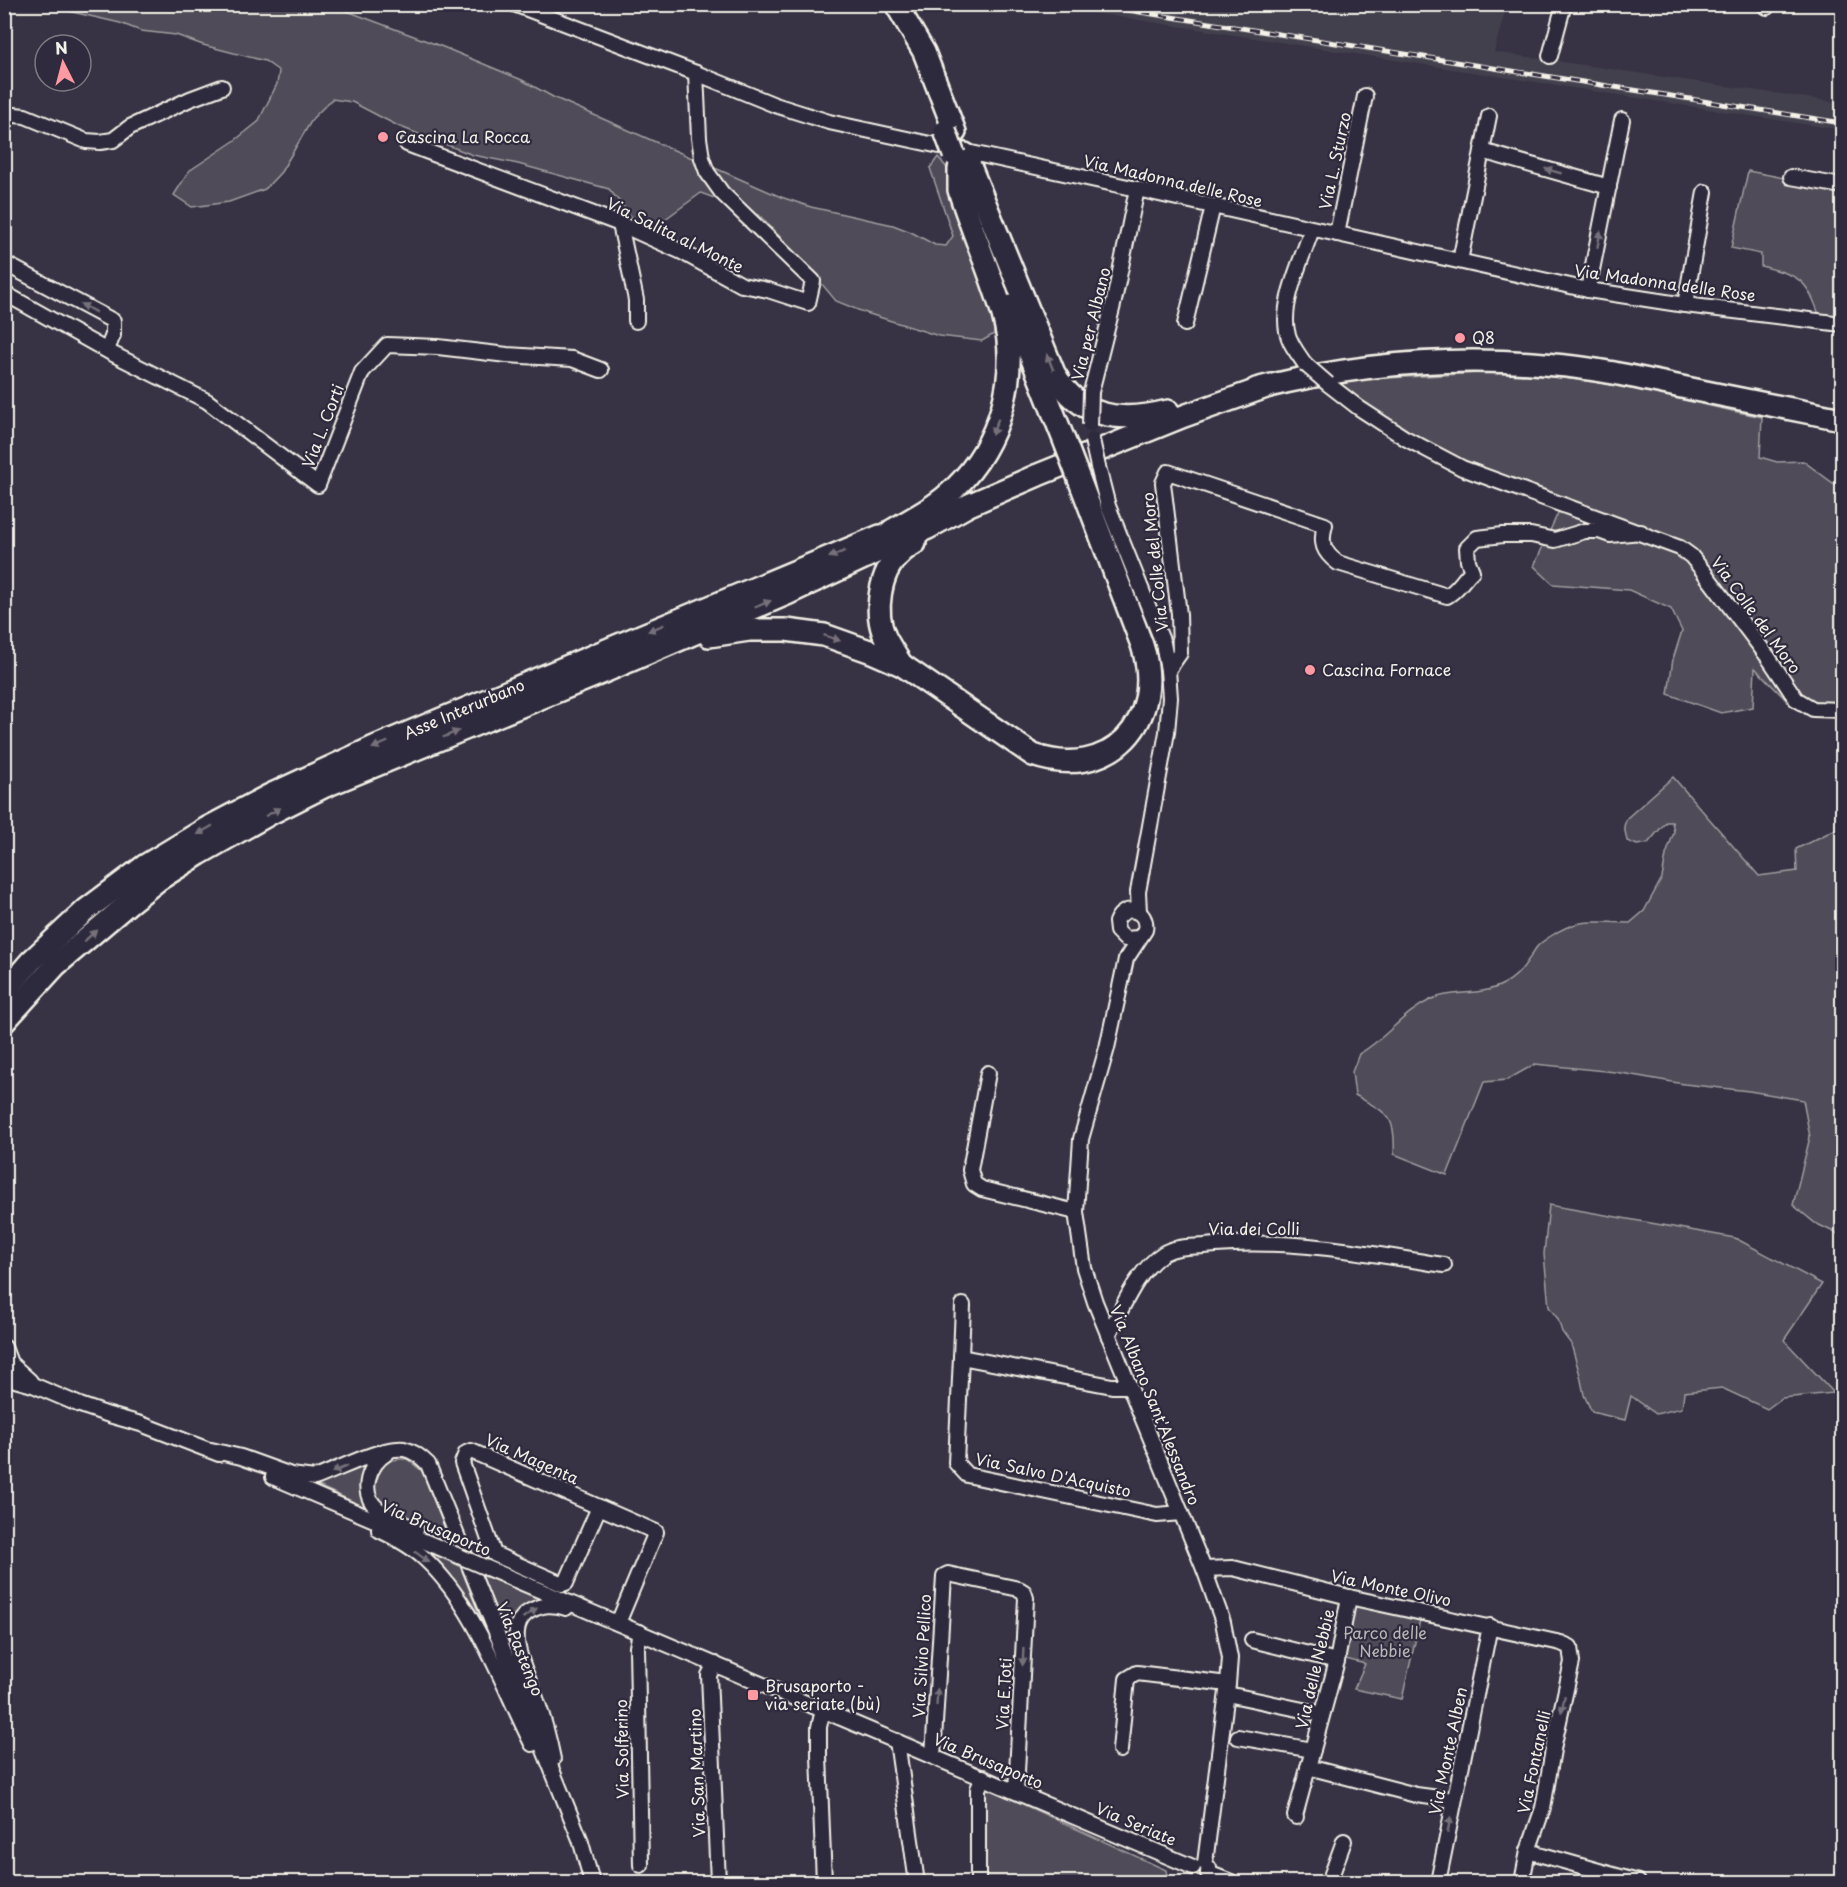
<svg xmlns="http://www.w3.org/2000/svg" width="1847" height="1887" viewBox="0 0 1847 1887" font-family="'Playpen Sans',sans-serif">
<style>
.built{fill:#433f4e}
.green{fill:#504b59;stroke:#a29ea0;stroke-width:1.5}
.lines{fill:none;stroke-linecap:round;stroke-linejoin:round}
.minor-casing{stroke:#f4f1e8;stroke-width:18}
.highway-casing{stroke:#f4f1e8;stroke-width:26}
.minor{stroke:#2f2a3d;stroke-width:14}
.highway{stroke:#2f2a3d;stroke-width:21}
.rail-casing{stroke:#f4f1e8;stroke-width:5}
.rail{stroke:#2f2a3d;stroke-width:3;stroke-dasharray:9;stroke-linecap:butt}
.minor-bridge-casing{stroke:#f4f1e8;stroke-width:18;stroke-linecap:butt}
.highway-bridge-casing{stroke:#f4f1e8;stroke-width:26;stroke-linecap:butt}
.minor-bridge{stroke:#2f2a3d;stroke-width:14}
.highway-bridge{stroke:#2f2a3d;stroke-width:21}
.oneway{fill:#747079}
.poi-dot{fill:#ff9aa2;stroke:#2f2a3d;stroke-width:2}
.labels{text-anchor:middle;stroke-width:4.5;stroke-linejoin:round;paint-order:stroke}
.poi-label{font-size:16px;fill:#f4f1e8;stroke:#2f2a3d;text-anchor:start}
.street-label{font-size:16px;fill:#f4f1e8;stroke:#2f2a3d}
.park-label{font-size:16px;fill:#bbb7b6;stroke:#2f2a3d}
</style>
<rect width="100%" height="100%" fill="#373244"/>
<filter id="ink" filterUnits="userSpaceOnUse"><feTurbulence type="fractalNoise" baseFrequency=".0167" numOctaves="2"/><feDisplacementMap in="SourceGraphic" scale="12" xChannelSelector="R" yChannelSelector="G"/><feConvolveMatrix kernelMatrix="1 2 1 2 8 2 1 2 1" color-interpolation-filters="sRGB"/></filter>
<g filter="url(#ink)">
<path class="built" d="M 1043,5 L 1507,5 L 1494,52 L 1842,103 L 1842,130 Z"/>
<g class="green">
<path d="M 42,5 L 331,5 L 443,47 L 522,80 L 553,97 L 781,197 L 811,207 L 893,225 L 911,232 L 935,245 L 946,246 L 953,236 L 930,168 L 938,157 L 947,168 L 969,251 L 992,308 L 994,334 L 982,341 L 939,336 L 863,312 L 836,301 L 801,259 L 759,215 L 701,193 L 661,222 L 635,221 L 609,189 L 518,164 L 473,155 L 398,126 L 352,102 L 332,99 L 313,118 L 281,172 L 265,189 L 229,202 L 192,207 L 174,195 L 189,171 L 234,141 L 258,122 L 277,84 L 279,71 L 265,61 L 203,45 L 176,35 L 141,31 L 120,23 Z"/>
<path d="M 1748,171 L 1842,189 L 1842,320 L 1820,317 C 1806,278 1800,276 1761,266 L 1761,254 L 1731,248 Z"/>
<path d="M 1481,373 C 1530,374 1579,378 1627,388 C 1673,396 1717,409 1762,417 L 1760,457 L 1777,462 L 1803,461 L 1833,483 L 1842,486 L 1842,707 L 1792,706 L 1755,668 L 1753,707 L 1721,713 L 1668,694 L 1673,659 L 1682,631 L 1671,609 L 1629,590 L 1553,584 L 1534,566 L 1562,504 L 1422,445 L 1333,384 L 1368,379 Z"/>
<path d="M 1673,777 L 1759,876 L 1797,871 L 1796,849 L 1842,826 L 1842,1236 L 1815,1223 L 1793,1205 L 1810,1137 L 1803,1100 L 1749,1091 L 1684,1084 L 1615,1072 L 1535,1064 L 1507,1080 L 1484,1082 L 1447,1175 L 1394,1154 C 1396,1113 1387,1114 1355,1095 L 1352,1072 L 1359,1054 C 1387,1038 1402,1013 1432,999 C 1455,989 1481,998 1507,982 C 1521,974 1528,960 1536,948 C 1540,942 1545,940 1551,936 C 1580,916 1597,923 1630,923 L 1644,911 L 1662,878 L 1666,855 L 1674,832 L 1672,822 L 1666,822 L 1648,843 L 1637,845 L 1627,841 L 1624,826 L 1627,818 Z"/>
<path d="M 1549,1205 L 1735,1238 L 1822,1284 L 1784,1340 L 1834,1393 L 1782,1398 L 1767,1409 L 1722,1388 L 1684,1392 L 1682,1408 L 1656,1414 L 1631,1396 L 1625,1420 L 1592,1412 L 1584,1395 L 1580,1375 L 1571,1344 L 1562,1332 L 1558,1319 L 1549,1307 L 1544,1254 Z"/>
<path d="M 399,1459 L 407,1459 L 422,1471 L 451,1544 L 440,1537 L 438,1539 L 419,1526 L 382,1507 L 372,1489 L 375,1471 L 386,1461 Z"/>
<path d="M 370,1462 L 367,1506 L 365,1507 L 314,1484 Z"/>
<path d="M 426,1551 L 460,1566 L 489,1640 Z"/>
<path d="M 482,1575 L 541,1599 L 543,1604 L 521,1613 L 527,1695 Z"/>
<path d="M 1352,1604 L 1420,1620 L 1402,1699 L 1354,1689 L 1365,1664 L 1342,1658 Z"/>
<path d="M 985,1787 L 1166,1870 L 1167,1876 L 1172,1882 L 986,1882 Z"/>
</g>
<g class="lines">
<g class="minor-casing">
<g id="minor">
<path d="M 514,4 L 696,73 L 775,105 L 829,122 L 1137,189 L 1588,290 L 1685,305 L 1842,324"/>
<path d="M 1767,7 L 1768,4"/>
<path d="M 1550,56 L 1564,4"/>
<path d="M 4,114 L 25,116 L 86,141 L 100,142 L 113,140 L 130,127 L 190,99 L 222,87"/>
<path d="M 407,144 L 620,224 L 682,252 L 742,285 L 768,290 L 808,303 L 813,281 L 722,193 L 707,172 L 702,158 L 699,138 L 696,73"/>
<path d="M 1482,151 L 1609,187"/>
<path d="M 1791,177 L 1842,186"/>
<path d="M 620,224 L 636,300 L 636,321"/>
<path d="M 1337,234 L 1365,96"/>
<path d="M 1460,261 L 1489,116"/>
<path d="M 4,263 L 113,321 L 113,335 L 107,350"/>
<path d="M 1588,290 L 1622,120"/>
<path d="M 4,293 L 111,353 L 207,401 L 318,485 L 362,372 L 387,345 L 438,347 L 507,355 L 572,359 L 601,370"/>
<path d="M 1685,305 L 1705,192"/>
<path d="M 1185,324 L 1213,206"/>
<path d="M 1305,364 C 1298,354 1289,343 1287,331 C 1281,301 1303,257 1312,229"/>
<path d="M 1328,384 L 1359,408 L 1405,438 L 1462,468 L 1680,548 L 1691,556 L 1703,571 L 1768,657 L 1796,699 L 1813,709 L 1842,710"/>
<path d="M 1091,392 L 1114,301 L 1137,189"/>
<path d="M 1098,467 L 1108,506 L 1163,643 L 1168,670 L 1170,698 L 1167,732 L 1138,892 L 1139,912"/>
<path d="M 1168,670 L 1180,653 L 1179,614 L 1163,483 L 1168,472 L 1325,525 C 1320,543 1323,552 1338,563 L 1447,596 C 1459,589 1462,580 1472,571 L 1468,561 L 1467,548 L 1477,538 L 1503,535 L 1531,535 L 1555,540 L 1585,531 L 1599,531 L 1610,535 L 1641,532"/>
<path d="M 1138,938 L 1125,939 L 1117,931 L 1116,922 C 1124,902 1149,910 1145,930 L 1126,959 L 1107,1048 L 1081,1139 L 1076,1212 L 1084,1268 L 1095,1302 L 1204,1569 L 1223,1622 L 1230,1658 L 1228,1684 L 1205,1863 L 1209,1868 L 1208,1873"/>
<path d="M 988,1073 L 970,1170 L 974,1184 L 982,1189 L 1076,1212"/>
<path d="M 1108,1335 C 1123,1307 1137,1270 1164,1253 C 1176,1246 1191,1247 1204,1246 C 1285,1237 1365,1253 1444,1265"/>
<path d="M 4,1347 L 10,1363 L 30,1381"/>
<path d="M 961,1357 L 963,1305"/>
<path d="M 4,1377 L 33,1385 L 80,1405 L 109,1415 L 141,1424 L 219,1454"/>
<path d="M 1129,1386 L 1112,1386 L 961,1357 L 956,1463 L 967,1475 L 1157,1515 L 1181,1513"/>
<path d="M 211,1450 L 241,1457 L 291,1475 L 315,1478 C 337,1470 383,1446 404,1449 C 414,1451 421,1457 428,1464 L 580,1839 L 592,1882"/>
<path d="M 471,1451 L 599,1507 L 566,1583 L 562,1584 L 494,1554 L 462,1463 L 466,1453 Z"/>
<path d="M 387,1453 C 369,1464 358,1493 378,1509 C 388,1518 404,1523 416,1530"/>
<path d="M 273,1477 L 452,1553"/>
<path d="M 599,1507 L 656,1532 L 618,1623"/>
<path d="M 379,1530 C 394,1537 414,1548 426,1560 C 475,1606 502,1684 532,1744"/>
<path d="M 487,1568 L 1193,1867"/>
<path d="M 1204,1569 L 1233,1568 L 1349,1597 L 1561,1643 L 1570,1647 L 1572,1662 L 1554,1744 L 1543,1808 L 1528,1851 L 1522,1882"/>
<path d="M 640,1632 L 637,1647 L 641,1865"/>
<path d="M 1252,1640 L 1337,1661"/>
<path d="M 715,1664 L 709,1675 L 718,1882"/>
<path d="M 1227,1694 L 1322,1714"/>
<path d="M 823,1710 L 819,1727 L 819,1756 L 824,1882"/>
<path d="M 1238,1737 L 1313,1750"/>
<path d="M 897,1741 L 916,1876"/>
<path d="M 1120,1750 L 1127,1679 L 1137,1673 L 1228,1684"/>
<path d="M 933,1756 L 944,1576 L 948,1574 L 1019,1589 L 1024,1592 L 1026,1598 L 1016,1791"/>
<path d="M 553,1759 C 549,1739 544,1720 537,1701 C 529,1677 500,1628 530,1611 C 543,1604 552,1604 566,1608"/>
<path d="M 1308,1767 L 1416,1795 L 1454,1800"/>
<path d="M 1296,1817 L 1295,1816 L 1337,1661 L 1349,1597"/>
<path d="M 1528,1851 L 1638,1882"/>
<path d="M 1208,1873 L 1231,1882"/>
<path d="M 978,1882 L 978,1789 L 983,1777"/>
<path d="M 1329,1882 L 1344,1841"/>
<path d="M 1438,1882 L 1490,1626"/>
</g>
</g>
<g class="highway-casing">
<g id="highway">
<path d="M 897,6 L 924,52 L 955,132"/>
<path d="M 965,154 L 1054,373 C 1080,419 1120,423 1168,411"/>
<path d="M 1011,306 L 1066,445"/>
<path d="M 1256,389 C 1353,364 1455,355 1555,365 C 1594,368 1634,377 1672,385 C 1729,397 1786,408 1842,419"/>
<path d="M 891,531 C 913,518 937,506 955,488 C 1000,444 1020,376 1003,315 C 991,273 972,232 959,190 L 959,169"/>
<path d="M 709,636 L 749,630 L 786,630 L 824,635 L 872,652 L 902,665 L 1033,755 C 1109,782 1167,721 1142,645 L 1079,479"/>
<path d="M 902,665 C 896,656 890,647 885,637 C 874,613 879,572 900,554 C 904,549 910,546 915,543"/>
<path d="M 4,992 L 31,961 L 86,910 L 146,865 L 207,828 L 270,795 L 372,748 L 880,536"/>
<path d="M 4,1022 L 56,965 L 129,903 L 158,880 L 199,854 L 273,812 L 323,787 L 599,674 L 789,593 L 928,528 L 969,505 L 1038,475 L 1184,416 L 1269,386"/>
</g>
</g>
<use href="#minor" class="minor"/>
<use href="#highway" class="highway"/>
<g class="rail-casing">
<path id="rail" d="M 1089,4 L 1842,123"/>
</g>
<use href="#rail" class="rail"/>
<g class="minor-bridge-casing">
<g id="minor-bridge">
<path d="M 1305,364 L 1328,384"/>
<path d="M 1090,425 L 1091,392"/>
<path d="M 1092,440 L 1098,467"/>
<path d="M 452,1553 L 487,1568"/>
</g>
</g>
<g class="highway-bridge-casing">
<g id="highway-bridge">
<path d="M 945,131 L 954,155"/>
<path d="M 1066,445 L 1079,479"/>
</g>
</g>
<use href="#minor-bridge" class="minor-bridge"/>
<use href="#highway-bridge" class="highway-bridge"/>
</g>
<defs><path id="oneway-solid" d="M-6-.8H1V-3.2L6.5 0L1 3.2V.8H-6Z" transform="scale(1.5)"/></defs>
<g class="oneway">
<use href="#oneway-solid" transform="translate(1553 171) rotate(-164)"/>
<use href="#oneway-solid" transform="translate(1599 239) rotate(-79)"/>
<use href="#oneway-solid" transform="translate(88 308) rotate(-151)"/>
<use href="#oneway-solid" transform="translate(1050 362) rotate(-112)"/>
<use href="#oneway-solid" transform="translate(995 427) rotate(112)"/>
<use href="#oneway-solid" transform="translate(837 554) rotate(158)"/>
<use href="#oneway-solid" transform="translate(763 604) rotate(-23)"/>
<use href="#oneway-solid" transform="translate(656 628) rotate(157)"/>
<use href="#oneway-solid" transform="translate(832 638) rotate(19)"/>
<use href="#oneway-solid" transform="translate(451 734) rotate(-23)"/>
<use href="#oneway-solid" transform="translate(380 745) rotate(157)"/>
<use href="#oneway-solid" transform="translate(273 812) rotate(-28)"/>
<use href="#oneway-solid" transform="translate(205 830) rotate(150)"/>
<use href="#oneway-solid" transform="translate(90 936) rotate(-42)"/>
<use href="#oneway-solid" transform="translate(340 1469) rotate(158)"/>
<use href="#oneway-solid" transform="translate(422 1557) rotate(37)"/>
<use href="#oneway-solid" transform="translate(530 1613) rotate(-34)"/>
<use href="#oneway-solid" transform="translate(1023 1657) rotate(93)"/>
<use href="#oneway-solid" transform="translate(937 1697) rotate(-87)"/>
<use href="#oneway-solid" transform="translate(1563 1704) rotate(102)"/>
<use href="#oneway-solid" transform="translate(1449 1825) rotate(-79)"/>
</g>
</g>
<g class="poi-dot">
<circle cx="383" cy="137" r="6"/>
<circle cx="1460" cy="338" r="6"/>
<circle cx="1310" cy="670" r="6"/>
<rect x="747" y="1689" width="12" height="12" rx="3"/>
</g>
<g class="labels">
<g class="poi-label">
<text x="395" y="143">Cascina La Rocca</text>
<text x="1472" y="344">Q8</text>
<text x="1322" y="676">Cascina Fornace</text>
<text x="765" y="1692">Brusaporto -<tspan x="765" dy="18">via seriate (bù)</tspan></text>
</g>
<g class="street-label">
<text transform="translate(1335 161) rotate(-78)" y="6">Via L. Sturzo</text>
<text transform="translate(1173 181) rotate(13)" y="6">Via Madonna delle Rose</text>
<text transform="translate(675 235) rotate(26)" y="6">Via Salita al Monte</text>
<text transform="translate(1665 283) rotate(8)" y="6">Via Madonna delle Rose</text>
<text transform="translate(1091 324) rotate(-76)" y="6">Via per Albano</text>
<text transform="translate(323 426) rotate(-69)" y="6">Via L. Corti</text>
<text transform="translate(1155 562) rotate(-96)" y="6">Via Colle del Moro</text>
<text transform="translate(1756 615) rotate(54)" y="6">Via Colle del Moro</text>
<text transform="translate(464 709) rotate(-23)" y="6">Asse Interurbano</text>
<text x="1254" y="1235">Via dei Colli</text>
<text transform="translate(1155 1405) rotate(68)" y="6">Via Albano Sant'Alessandro</text>
<text transform="translate(532 1459) rotate(24)" y="6">Via Magenta</text>
<text transform="translate(1053 1475) rotate(12)" y="6">Via Salvo D'Acquisto</text>
<text transform="translate(436 1528) rotate(23)" y="6">Via Brusaporto</text>
<text transform="translate(1391 1588) rotate(12)" y="6">Via Monte Olivo</text>
<text transform="translate(520 1649) rotate(68)" y="6">Via Pastengo</text>
<text transform="translate(922 1656) rotate(-87)" y="6">Via Silvio Pellico</text>
<text transform="translate(1315 1669) rotate(-77)" y="6">Via delle Nebbie</text>
<text transform="translate(1004 1694) rotate(-87)" y="6">Via E.Toti</text>
<text transform="translate(622 1749) rotate(-91)" y="6">Via Solferino</text>
<text transform="translate(1448 1751) rotate(-78)" y="6">Via Monte Alben</text>
<text transform="translate(988 1761) rotate(23)" y="6">Via Brusaporto</text>
<text transform="translate(1534 1762) rotate(-78)" y="6">Via Fontanelli</text>
<text transform="translate(697 1773) rotate(-92)" y="6">Via San Martino</text>
<text transform="translate(1136 1824) rotate(23)" y="6">Via Seriate</text>
</g>
<g class="park-label">
<text x="1385" y="1639">Parco delle<tspan x="1385" dy="18">Nebbie</tspan></text>
</g>
</g>
<rect width="1847" height="1887" fill="none" stroke="#2f2a3d" stroke-width="24"/>
<rect x="12" y="12" width="1823" height="1863" fill="none" stroke="#f4f1e8" stroke-width="2" filter="url(#ink)"/>
<g transform="translate(63 63) rotate(354)"><circle r="28" fill="#2f2a3d" stroke="#7e7a81" stroke-width="1.5"/>
<path d="M0-4.5L10 22L0 15L-10 22Z" fill="#ff9aa2"/>
<text y="-9" font-size="16" font-weight="bold" text-anchor="middle" fill="#f4f1e8">N</text>
</g>
</svg>
